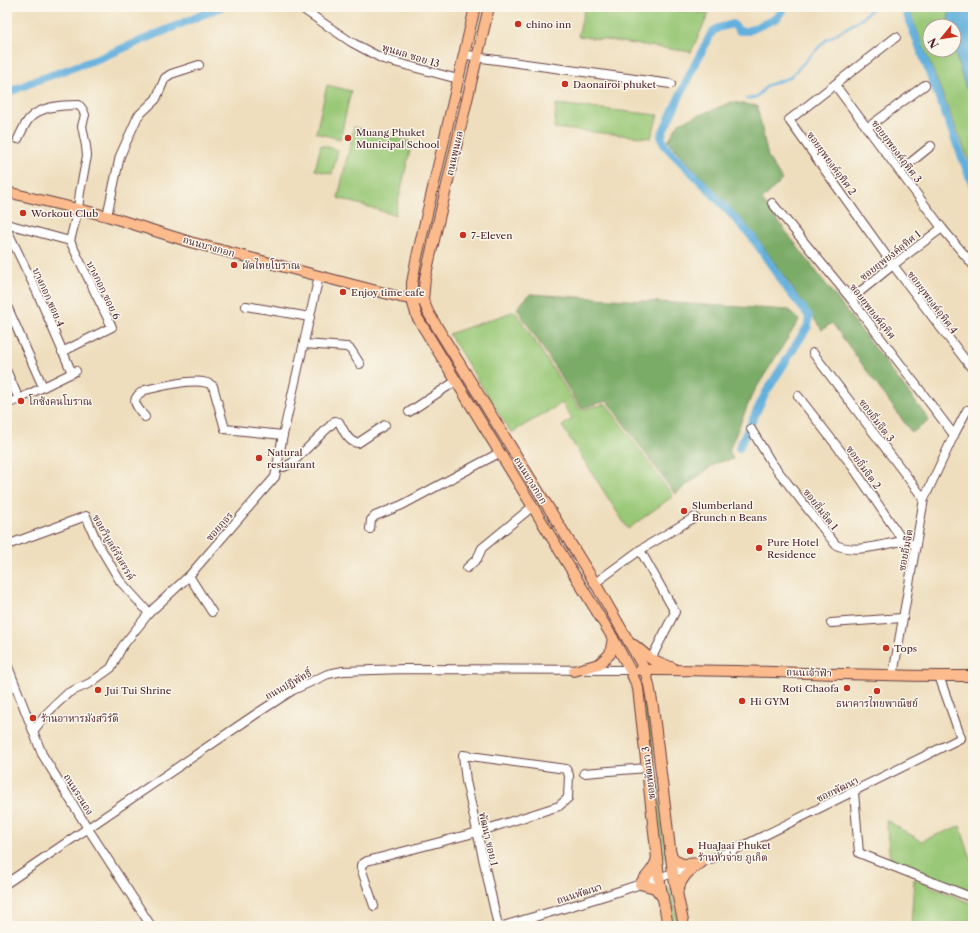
<svg xmlns="http://www.w3.org/2000/svg" width="980" height="933" viewBox="0 0 980 933" font-family="'Libre Caslon Text','Noto Serif Thai',serif">
<style>
.green{fill:#99c876;stroke:#727450;fill-rule:evenodd}
.forest{fill:#7aac67;stroke:#626649}
.water{fill:#64b0dd;stroke:#576884}
.lines{fill:none;stroke-linecap:round;stroke-linejoin:round}
.stream{stroke:#64b0dd;stroke-width:2.5}
.canal{stroke:#64b0dd;stroke-width:8}
.minor-casing{stroke:#633c41;stroke-width:10}
.major-casing{stroke:#633c41;stroke-width:12}
.minor{stroke:#fff;stroke-width:8}
.major{stroke:#fbbb8d;stroke-width:10}
.poi-dot{fill:#c8321e;stroke:#fbf7ec;stroke-width:1.5}
.labels{text-anchor:middle;stroke-width:3;stroke-linejoin:round;paint-order:stroke}
.poi-label{font-size:10px;fill:#4a1f2b;stroke:#fbf7ec;text-anchor:start}
.street-label{font-size:10px;fill:#4a1f2b;stroke:#fbf7ec}
</style>
<rect width="100%" height="100%" fill="#fbf7ec"/>
<filter id="ink" filterUnits="userSpaceOnUse"><feTurbulence type="fractalNoise" baseFrequency=".025" numOctaves="2"/><feDisplacementMap in="SourceGraphic" scale="8" xChannelSelector="R" yChannelSelector="G"/><feConvolveMatrix kernelMatrix="1 2 1 2 8 2 1 2 1" color-interpolation-filters="sRGB"/></filter>
<filter id="wash" filterUnits="userSpaceOnUse"><feTurbulence type="fractalNoise" baseFrequency=".012" numOctaves="4" result="noise"/><feDisplacementMap in="SourceGraphic" scale="16" xChannelSelector="R" yChannelSelector="G"/><feGaussianBlur stdDeviation="0.9" result="paint"/><feColorMatrix in="noise" values="0 0 0 0 0 0 0 0 0 0 0 0 0 0 0 0 0 1.4 0 .05"/><feComposite in="paint" operator="in"/></filter>
<g filter="url(#wash)">
<rect width="100%" height="100%" fill="#eedebd"/>
<g class="green">
<path d="M 585,7 L 632,7 L 709,13 L 691,52 L 578,36 Z"/>
<path d="M 910,7 L 973,7 L 973,171 L 909,10 ZM 930,26 L 954,26 L 954,50 L 930,50 Z"/>
<path d="M 327,85 L 351,91 L 340,139 L 316,133 Z"/>
<path d="M 556,104 L 658,115 L 651,138 L 554,128 Z"/>
<path d="M 354,127 L 412,142 L 395,215 L 338,198 Z"/>
<path d="M 321,145 L 338,150 L 332,174 L 315,170 Z"/>
<path d="M 515,311 L 580,410 L 606,404 L 673,496 L 628,529 L 562,426 L 572,419 L 562,403 L 511,433 L 449,334 Z"/>
<path d="M 643,690 L 646,692 L 667,857 L 665,860 L 662,857 L 642,694 Z"/>
<path d="M 886,820 L 921,841 L 960,826 L 973,865 L 973,894 L 890,860 Z"/>
<path d="M 914,879 L 973,904 L 973,926 L 911,926 Z"/>
<path d="M 668,888 L 670,888 L 671,890 L 679,926 L 674,926 L 667,891 Z"/>
</g>
<g class="forest">
<path d="M 732,102 L 757,106 L 768,157 L 782,180 L 762,200 L 929,420 L 912,433 L 832,323 L 822,330 L 755,235 L 668,141 L 679,123 Z"/>
<path d="M 530,294 L 789,310 L 799,320 L 752,395 L 729,451 L 733,459 L 716,463 L 675,494 L 607,401 L 581,408 L 517,308 Z"/>
</g>
<path class="water" d="M 954,7 L 973,7 L 973,88 L 966,89 L 954,49 L 954,26 L 949,26 C 947,19 949,12 954,7 Z"/>
<g class="lines">
<path class="stream" d="M 746,99 L 756,97 L 768,85 L 789,78 L 826,40 L 860,20 L 874,7"/>
<g class="canal">
<path d="M 904,7 L 973,186"/>
<path d="M 7,93 L 35,81 L 100,58 L 221,7"/>
<path d="M 739,448 L 765,394 L 808,326 L 809,316 L 788,290 L 752,237 L 709,190 L 665,146 L 661,136 L 692,70 L 712,32 L 718,28 L 733,24 L 739,31 L 748,31 L 777,18 L 784,7"/>
</g>
</g>
</g>
<g filter="url(#ink)">
<g class="lines">
<g class="minor-casing">
<g id="minor">
<path d="M 300,7 L 351,42 L 383,59 L 458,79"/>
<path d="M 896,37 L 789,120 L 893,265 L 973,370"/>
<path d="M 464,54 L 482,58 L 671,84"/>
<path d="M 835,85 L 942,228 L 973,265"/>
<path d="M 867,128 L 925,85"/>
<path d="M 18,139 C 21,133 24,125 29,119 C 40,106 62,105 79,105 L 83,110 L 85,115 L 82,126 L 86,146 L 87,156 L 80,192 L 78,209 L 70,241 L 112,327 L 62,352"/>
<path d="M 900,171 L 931,146"/>
<path d="M 772,203 L 851,299 L 954,435"/>
<path d="M 107,216 L 120,156 L 138,116 L 156,99 L 165,78 L 171,74 L 199,65"/>
<path d="M 7,224 L 70,241"/>
<path d="M 7,230 L 37,292 L 72,373"/>
<path d="M 851,299 L 893,265 L 942,228"/>
<path d="M 7,306 L 43,387"/>
<path d="M 246,306 L 310,317"/>
<path d="M 304,344 L 347,347 L 351,350 L 360,364"/>
<path d="M 813,353 L 924,499"/>
<path d="M 7,372 L 19,399 L 7,404"/>
<path d="M 798,396 L 850,463 L 903,541 L 916,545"/>
<path d="M 19,399 L 76,371"/>
<path d="M 409,412 L 456,381"/>
<path d="M 145,417 C 135,405 129,399 145,390 C 161,387 200,375 213,386 L 225,429 L 283,435"/>
<path d="M 751,429 L 771,462 L 836,545 C 856,554 883,544 903,541"/>
<path d="M 277,466 L 284,467 L 292,463 L 335,421 L 339,422 C 343,429 348,443 358,443 L 385,425"/>
<path d="M 370,529 L 371,520 L 375,516 L 402,505 L 499,453"/>
<path d="M 7,545 L 86,516 L 97,542 L 120,581 L 149,613"/>
<path d="M 640,550 L 675,612 L 651,659"/>
<path d="M 467,568 L 477,559 L 482,548 L 532,507"/>
<path d="M 189,576 L 212,612"/>
<path d="M 595,583 L 640,550 L 695,517"/>
<path d="M 831,623 L 902,618"/>
<path d="M 7,664 L 42,754 L 87,827 L 151,926"/>
<path d="M 893,675 L 924,499 L 954,435 L 967,410"/>
<path d="M 34,730 L 48,712 L 68,693 L 90,683 L 111,668 L 122,647 L 149,613 L 189,576 L 275,477 L 283,435 L 319,276"/>
<path d="M 584,773 L 647,768"/>
<path d="M 854,792 L 859,853 L 973,898"/>
<path d="M 7,883 L 256,714 L 293,690 L 328,674 L 343,671 L 404,669 L 630,670"/>
<path d="M 374,906 L 361,868 L 361,865 L 367,861 L 478,832 L 559,806 L 568,798 L 569,775 L 566,769 L 463,755 L 466,781 L 498,926"/>
<path d="M 503,926 C 583,903 664,879 741,847 L 961,738 L 939,676"/>
</g>
</g>
<g class="major-casing">
<g id="major">
<path d="M 475,7 L 416,261 L 412,283 L 412,300 L 417,317 L 611,635 L 630,670 L 638,688 L 659,877 L 668,926"/>
<path d="M 489,7 L 425,278 L 423,300 L 429,314 L 595,583 L 645,670 L 649,685 L 653,707 L 673,873 L 684,926"/>
<path d="M 7,192 L 107,216 L 190,242 L 319,276 L 400,297 L 417,300"/>
<path d="M 634,645 L 651,659 L 673,668"/>
<path d="M 640,670 C 751,669 862,677 973,676"/>
<path d="M 574,671 L 599,664 L 610,654 L 613,638"/>
<path d="M 670,853 C 679,867 684,864 699,863"/>
<path d="M 657,858 C 655,869 646,876 640,884 L 655,888 L 663,898"/>
<path d="M 677,893 C 681,878 688,871 701,863"/>
</g>
</g>
<use href="#minor" class="minor"/>
<use href="#major" class="major"/>
</g>
</g>
<g class="poi-dot">
<circle cx="518" cy="24" r="4"/>
<circle cx="565" cy="84" r="4"/>
<circle cx="348" cy="138" r="4"/>
<circle cx="23" cy="213" r="4"/>
<circle cx="463" cy="235" r="4"/>
<circle cx="234" cy="265" r="4"/>
<circle cx="343" cy="292" r="4"/>
<circle cx="21" cy="401" r="4"/>
<circle cx="259" cy="458" r="4"/>
<circle cx="684" cy="511" r="4"/>
<circle cx="759" cy="548" r="4"/>
<circle cx="886" cy="648" r="4"/>
<circle cx="847" cy="688" r="4"/>
<circle cx="98" cy="690" r="4"/>
<circle cx="877" cy="691" r="4"/>
<circle cx="742" cy="701" r="4"/>
<circle cx="33" cy="718" r="4"/>
<circle cx="690" cy="851" r="4"/>
</g>
<g class="labels">
<g class="poi-label">
<text x="526" y="28">chino inn</text>
<text x="573" y="88">Daonairoi phuket</text>
<text x="356" y="136">Muang Phuket<tspan x="356" dy="12">Municipal School</tspan></text>
<text x="31" y="217">Workout Club</text>
<text x="471" y="239">7-Eleven</text>
<text x="242" y="269">ผัดไทยโบราณ</text>
<text x="351" y="296">Enjoy time cafe</text>
<text x="29" y="405">โกซ้งคนโบราณ</text>
<text x="267" y="456">Natural<tspan x="267" dy="12">restaurant</tspan></text>
<text x="692" y="509">Slumberland<tspan x="692" dy="12">Brunch n Beans</tspan></text>
<text x="767" y="546">Pure Hotel<tspan x="767" dy="12">Residence</tspan></text>
<text x="894" y="652">Tops</text>
<text x="839" y="692" text-anchor="end">Roti Chaofa</text>
<text x="106" y="694">Jui Tui Shrine</text>
<text x="750" y="705">Hi GYM</text>
<text x="877" y="707" text-anchor="middle">ธนาคารไทยพาณิชย์</text>
<text x="41" y="722">ร้านอาหารมังสวิรัติ</text>
<text x="698" y="849">HuaJaai Phuket<tspan x="698" dy="12">ร้านหัวจ่าย ภูเก็ต</tspan></text>
</g>
<g class="street-label">
<text transform="translate(411 55) rotate(17)" y="4">พูนผล ซอย 13</text>
<text transform="translate(897 151) rotate(53)" y="4">ซอยยุพยงค์อุทิศ 3</text>
<text transform="translate(454 153) rotate(-77)" y="4">ถนนพูนผล</text>
<text transform="translate(832 163) rotate(54)" y="4">ซอยยุพยงค์อุทิศ 2</text>
<text transform="translate(209 246) rotate(16)" y="4">ถนนบางกอก</text>
<text transform="translate(890 255) rotate(-38)" y="4">ซอยยุพยงค์อุทิศ 1</text>
<text transform="translate(104 290) rotate(64)" y="4">บางกอก ซอย 6</text>
<text transform="translate(49 297) rotate(66)" y="4">บางกอก ซอย 4</text>
<text transform="translate(933 302) rotate(53)" y="4">ซอยยุพยงค์อุทิศ 4</text>
<text transform="translate(873 311) rotate(52)" y="4">ซอยยุพยงค์อุทิศ</text>
<text transform="translate(877 420) rotate(53)" y="4">ซอยอิ่มจิต 3</text>
<text transform="translate(864 467) rotate(54)" y="4">ซอยอิ่มจิต 2</text>
<text transform="translate(531 480) rotate(58)" y="4">ถนนบางกอก</text>
<text transform="translate(821 509) rotate(52)" y="4">ซอยอิ่มจิต 1</text>
<text transform="translate(219 526) rotate(-49)" y="4">ซอยภูธร</text>
<text transform="translate(114 547) rotate(60)" y="4">ซอยวิบูลย์รังสรรค์</text>
<text transform="translate(905 550) rotate(-79)" y="4">ซอยอิ่มจิต</text>
<text transform="translate(809 672) rotate(2)" y="4">ถนนเจ้าฟ้า</text>
<text transform="translate(288 684) rotate(-29)" y="4">ถนนปฏิพัทธิ์</text>
<text transform="translate(648 773) rotate(-97)" y="4">ซอยพัฒนา 3</text>
<text transform="translate(837 789) rotate(-26)" y="4">ซอยพัฒนา</text>
<text transform="translate(79 794) rotate(58)" y="4">ถนนระนอง</text>
<text transform="translate(489 839) rotate(77)" y="4">พัฒนา ซอย 1</text>
<text transform="translate(579 893) rotate(-18)" y="4">ถนนพัฒนา</text>
</g>
</g>
<rect width="980" height="933" fill="none" stroke="#fbf7ec" stroke-width="24"/>
<g transform="translate(942 38) rotate(240)"><circle r="19" fill="#fbf7ec" stroke="#b4a19f"/>
<path d="M0-3L7 15L0 10L-7 15Z" fill="#c8321e"/>
<text y="-6" font-size="11" font-weight="bold" text-anchor="middle" fill="#4a1f2b">N</text>
</g>
</svg>
